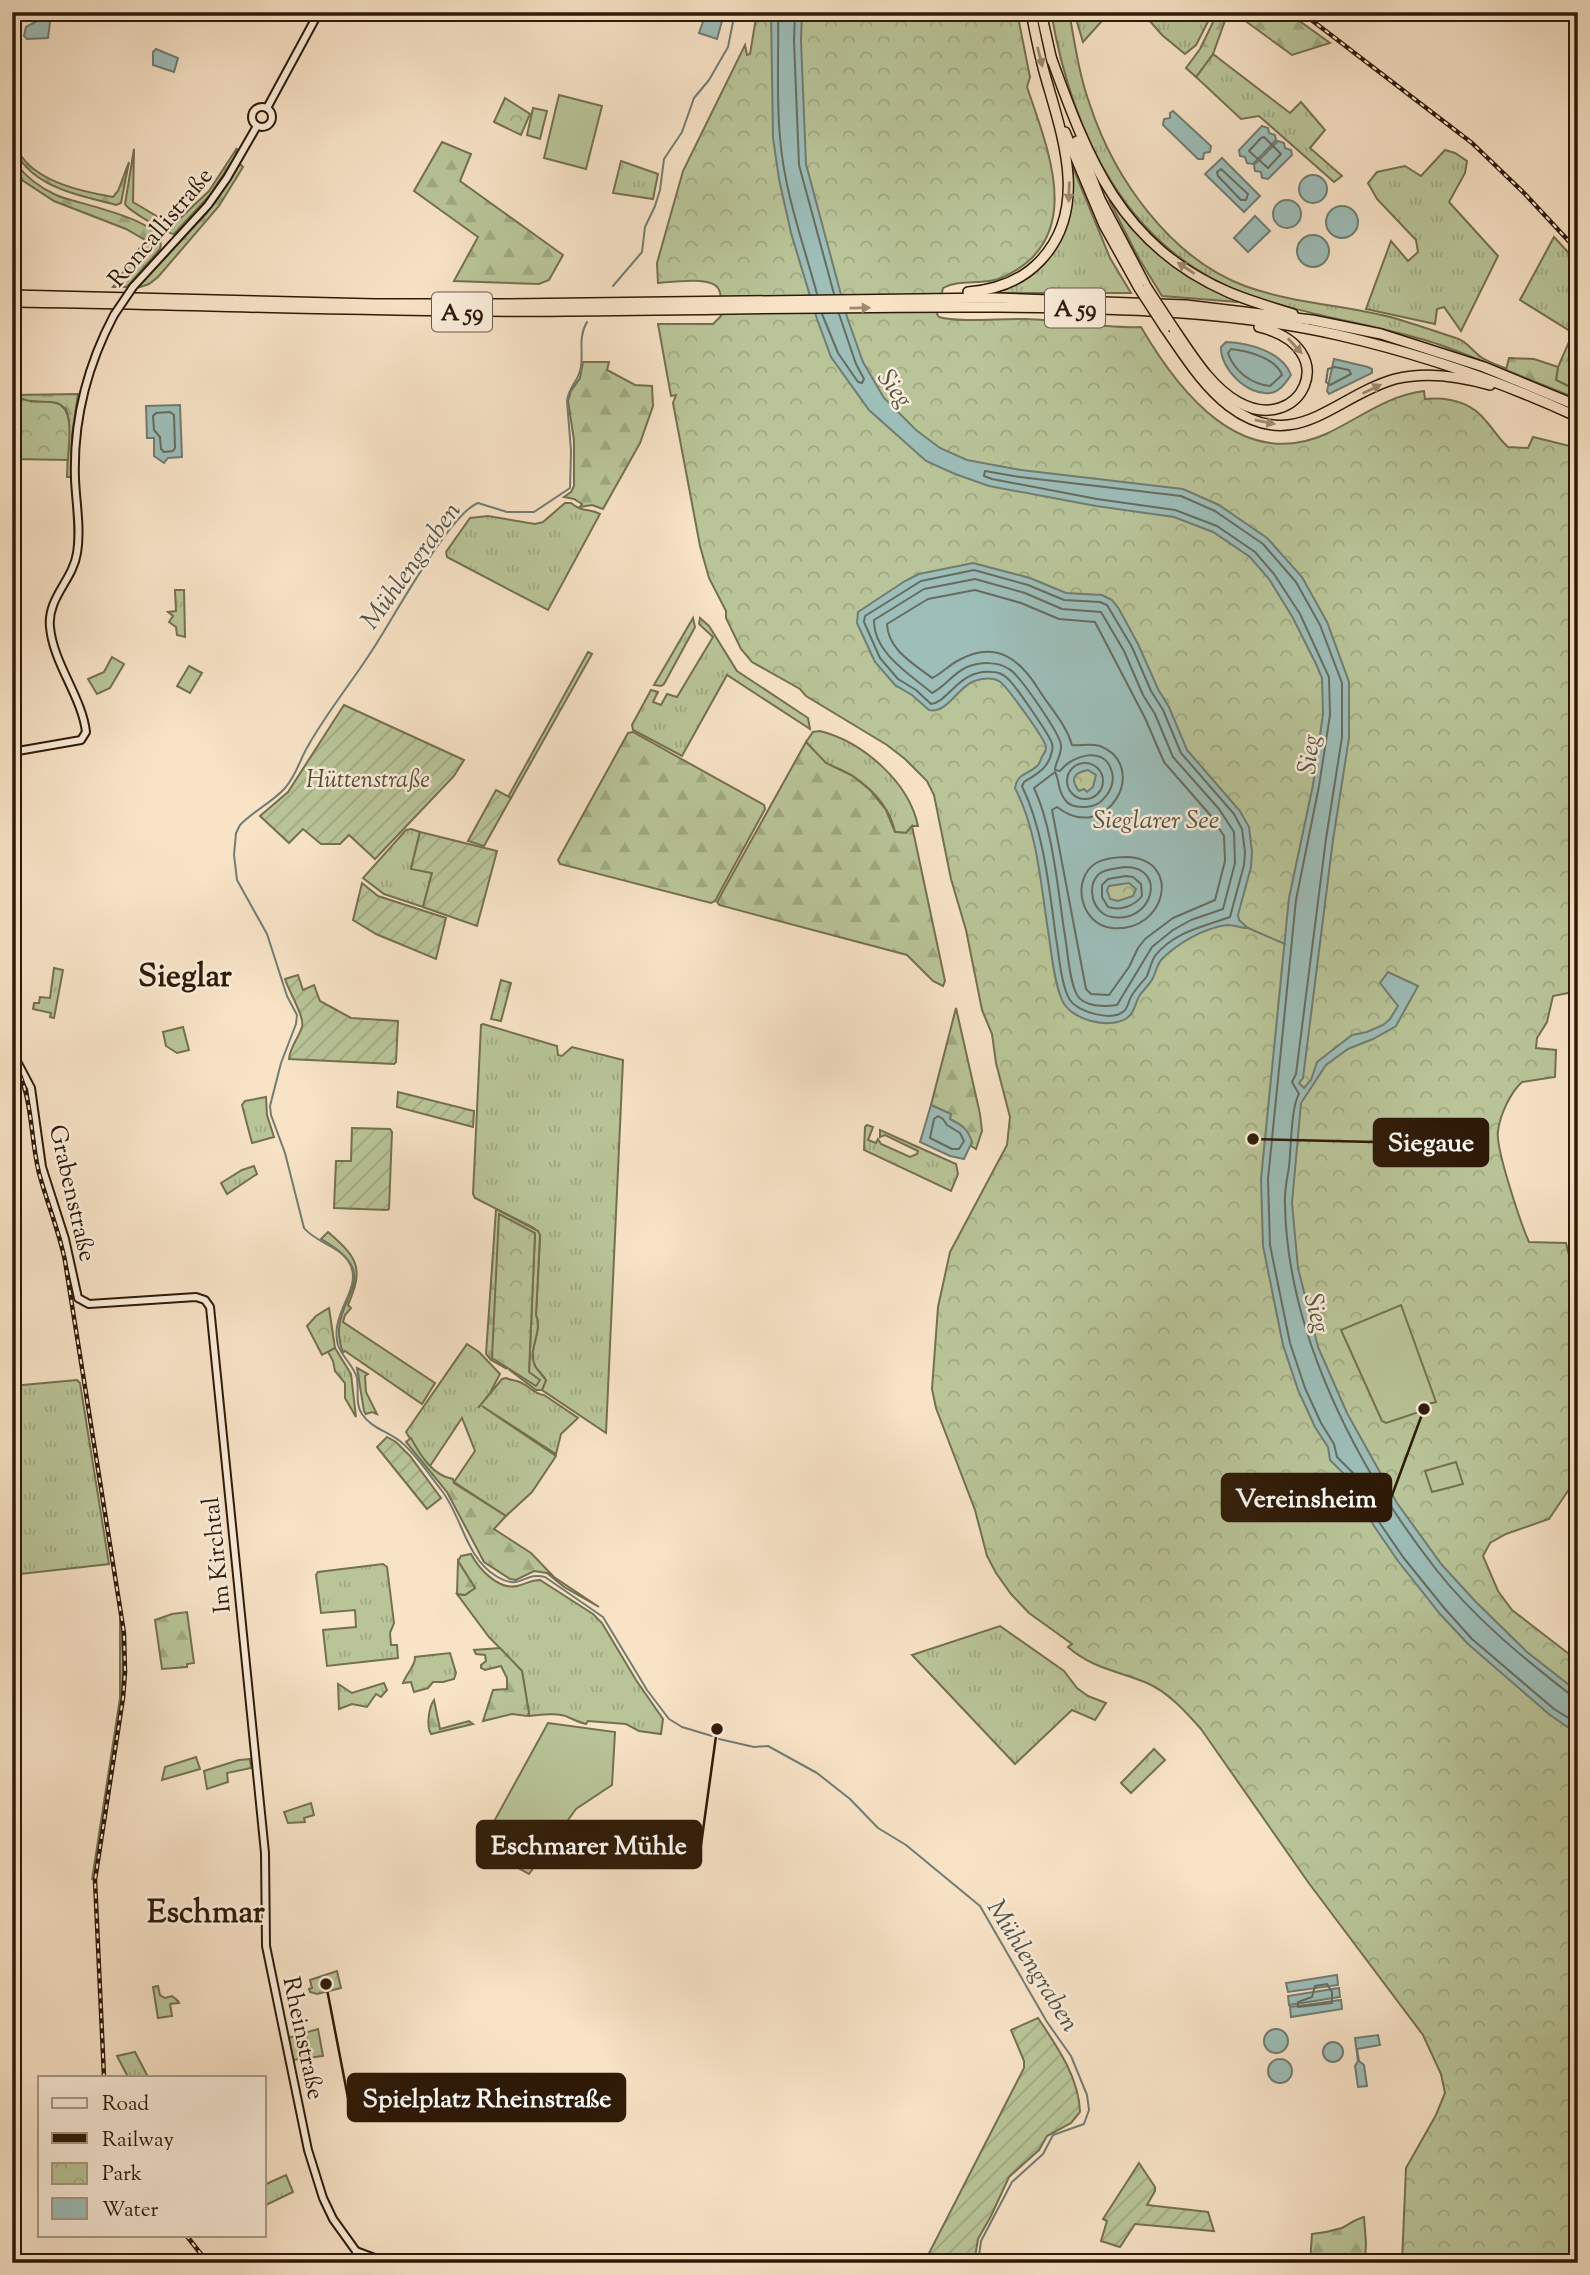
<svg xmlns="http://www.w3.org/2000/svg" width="1590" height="2275" viewBox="0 0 1590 2275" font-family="'Sorts Mill Goudy',serif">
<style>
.grass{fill:url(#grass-tufts);stroke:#747050;stroke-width:2}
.forest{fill:url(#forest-firs);stroke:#747050;stroke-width:2}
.park{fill:url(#park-crowns);stroke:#747050;stroke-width:2}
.garden{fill:url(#garden-furrows);stroke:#747050;stroke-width:2}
.pitch{fill:#b9c599;stroke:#747050;stroke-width:2}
.water{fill:#9dbeb9;stroke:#717c72;stroke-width:2;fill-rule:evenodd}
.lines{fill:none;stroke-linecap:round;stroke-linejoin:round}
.shore{stroke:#666c60;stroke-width:2}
.stream{stroke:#717c72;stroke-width:2}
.secondary-casing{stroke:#2e1a07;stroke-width:10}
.highway-casing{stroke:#2e1a07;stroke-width:12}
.secondary{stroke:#faeddb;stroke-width:6}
.highway{stroke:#f8e3c7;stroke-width:9}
.rail-casing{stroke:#2e1a07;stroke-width:4.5}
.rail{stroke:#faeddb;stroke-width:2;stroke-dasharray:5;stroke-linecap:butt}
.secondary-bridge-casing{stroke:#2e1a07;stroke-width:10;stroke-linecap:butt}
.highway-bridge-casing{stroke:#2e1a07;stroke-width:12;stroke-linecap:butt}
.secondary-bridge{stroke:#faeddb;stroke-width:6}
.highway-bridge{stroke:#f8e3c7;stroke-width:9}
.oneway{fill:#9d8971}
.labels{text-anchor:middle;stroke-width:5;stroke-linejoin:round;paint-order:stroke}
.shield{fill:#faeddb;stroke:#6b5947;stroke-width:2}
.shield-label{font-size:23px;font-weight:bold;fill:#2e1a07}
.street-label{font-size:24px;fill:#2e1a07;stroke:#faeddb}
.park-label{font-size:24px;font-style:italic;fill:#584d33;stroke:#faeddb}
.water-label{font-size:26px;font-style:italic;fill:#555345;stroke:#faeddb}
.district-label{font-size:32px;font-weight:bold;fill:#2e1a07;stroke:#faeddb}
.leader{fill:none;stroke:#2e1a07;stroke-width:2.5}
.callout-dot{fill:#2e1a07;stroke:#faeddb;stroke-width:2.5}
.callout{fill:#2e1a07;stroke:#2e1a07;stroke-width:2.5}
.callout-label{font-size:26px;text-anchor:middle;font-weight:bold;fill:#fff}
</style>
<defs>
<pattern id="grass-tufts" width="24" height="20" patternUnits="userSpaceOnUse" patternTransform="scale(1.75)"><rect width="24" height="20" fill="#b9c599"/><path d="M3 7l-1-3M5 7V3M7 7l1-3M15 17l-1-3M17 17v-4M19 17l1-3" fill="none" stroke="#9fa982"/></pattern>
<pattern id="forest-firs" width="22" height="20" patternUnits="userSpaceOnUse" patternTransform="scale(1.75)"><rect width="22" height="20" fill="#b9c599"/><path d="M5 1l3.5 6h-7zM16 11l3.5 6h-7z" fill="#9fa982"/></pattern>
<pattern id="park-crowns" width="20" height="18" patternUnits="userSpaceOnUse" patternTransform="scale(1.75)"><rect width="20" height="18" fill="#b9c599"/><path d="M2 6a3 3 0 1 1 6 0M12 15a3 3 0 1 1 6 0" fill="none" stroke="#9fa982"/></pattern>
<pattern id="garden-furrows" width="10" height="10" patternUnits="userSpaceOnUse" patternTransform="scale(1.75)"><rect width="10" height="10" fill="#b9c599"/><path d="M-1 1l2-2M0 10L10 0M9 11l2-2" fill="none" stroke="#9fa982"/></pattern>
</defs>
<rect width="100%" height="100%" fill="#f8e3c7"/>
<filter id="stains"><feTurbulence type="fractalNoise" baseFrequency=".00286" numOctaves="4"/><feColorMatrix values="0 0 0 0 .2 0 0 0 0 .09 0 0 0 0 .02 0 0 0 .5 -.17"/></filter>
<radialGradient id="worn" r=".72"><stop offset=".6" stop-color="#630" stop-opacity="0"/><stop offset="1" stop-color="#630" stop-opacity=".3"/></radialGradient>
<g class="grass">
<path d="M 1051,12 L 1069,12 C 1075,44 1079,75 1090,105 C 1114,178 1170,258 1245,286 C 1292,303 1342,305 1390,317 C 1412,323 1434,331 1456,338 C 1467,341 1472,351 1481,357 C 1488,362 1497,365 1505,368 L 1505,370 C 1478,360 1452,348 1425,340 C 1366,323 1306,315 1249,295 C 1126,251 1072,133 1051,12 Z"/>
<path d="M 1074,12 L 1110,12 L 1083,42 Z"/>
<path d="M 1142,12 L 1213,12 L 1196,45 L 1185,54 L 1162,35 Z"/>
<path d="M 1213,54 L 1290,113 L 1301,102 L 1325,130 L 1310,148 L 1342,176 L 1334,182 L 1259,116 L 1241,119 L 1196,77 Z"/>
<path d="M 1445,150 L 1455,153 L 1467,161 L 1465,173 L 1449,202 L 1498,256 L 1461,331 L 1444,307 L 1437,309 L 1435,324 L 1366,309 L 1391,241 L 1408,261 L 1418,252 L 1416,240 L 1377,199 L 1368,183 L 1377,172 L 1405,166 L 1421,176 Z"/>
<path d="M 621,161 L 658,174 L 653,199 L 613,193 Z"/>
<path d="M 1072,165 L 1110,258 L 1131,293 L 993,293 C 1054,277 1077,223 1072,165 Z"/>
<path d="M 1109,200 L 1147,244 L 1186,275 L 1238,302 L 1162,296 L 1138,257 Z"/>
<path d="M 1554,237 L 1578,263 L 1578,391 L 1556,380 L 1558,367 L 1573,333 L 1520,300 Z"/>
<path d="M 565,503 L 571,503 C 583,513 589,508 600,514 L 548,610 L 447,557 L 446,552 L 470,518 L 488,516 L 535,524 L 543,522 Z"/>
<path d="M 175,590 L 184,590 L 185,637 L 177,635 L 176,627 L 169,622 L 173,616 L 168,612 L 176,611 Z"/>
<path d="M 693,618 L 695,627 L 664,684 L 661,686 L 654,685 Z"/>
<path d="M 700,618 L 709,626 L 737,671 L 808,718 L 810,729 L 727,675 L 682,756 L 633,730 L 632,725 L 651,690 L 658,692 L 653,702 L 661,705 L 667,694 L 677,697 L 713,637 L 699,624 Z"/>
<path d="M 588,652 L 592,654 L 511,798 L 508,797 Z"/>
<path d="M 112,657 L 124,664 L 110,688 L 97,694 L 88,679 L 104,672 Z"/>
<path d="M 189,666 L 202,673 L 190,693 L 177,686 Z"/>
<path d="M 820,731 C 863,742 909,782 918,826 L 912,826 L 907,833 L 895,832 C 888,800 859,775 829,765 C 820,762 812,749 806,742 L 813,732 Z"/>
<path d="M 411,829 L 420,832 L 411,868 L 432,873 L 423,907 L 384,894 L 363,878 L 406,830 Z"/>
<path d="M 54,968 L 63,970 L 54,1018 L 50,1017 L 51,1013 L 33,1009 L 34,1003 L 39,1003 L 40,997 L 50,998 Z"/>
<path d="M 483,1024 L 557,1046 L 558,1055 L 562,1056 L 572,1047 L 623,1060 L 606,1433 L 542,1390 L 546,1380 C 543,1375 538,1371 535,1366 C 527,1349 543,1333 536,1315 L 540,1238 L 534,1228 L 475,1198 L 473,1194 L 481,1025 Z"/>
<path d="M 183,1027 L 189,1050 L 177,1053 L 166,1046 L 163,1032 Z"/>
<path d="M 266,1097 L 267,1115 L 274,1137 L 252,1143 L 242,1105 L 245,1101 Z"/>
<path d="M 867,1125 L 873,1127 L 868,1140 L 876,1143 L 878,1139 L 881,1144 L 910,1157 L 917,1154 L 918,1151 L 885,1135 L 880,1137 L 880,1130 L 956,1164 L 958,1174 L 951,1191 L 864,1150 L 865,1127 Z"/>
<path d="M 254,1166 L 257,1174 L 227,1194 L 221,1183 L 242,1170 Z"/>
<path d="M 328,1232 C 358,1258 364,1268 348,1305 L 351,1308 L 345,1315 L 343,1322 L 435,1383 L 422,1404 L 345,1351 L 343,1352 C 322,1300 393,1279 321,1239 Z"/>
<path d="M 467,1344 L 479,1352 L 500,1374 L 490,1393 L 478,1408 L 502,1379 L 506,1378 C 510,1380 513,1380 517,1381 C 528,1384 533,1394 544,1395 L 578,1418 L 561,1434 L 556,1454 L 482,1406 L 556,1456 L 532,1492 L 506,1516 L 454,1482 L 475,1451 L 462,1418 L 430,1466 L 422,1458 L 406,1432 Z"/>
<path d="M 335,1348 L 351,1374 L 356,1417 L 345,1398 L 345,1383 L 335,1371 L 333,1361 L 328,1352 Z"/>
<path d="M 77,1380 L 80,1383 L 109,1564 L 12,1575 L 12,1386 Z"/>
<path d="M 471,1554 C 479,1569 498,1590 517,1586 C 526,1584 531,1580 540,1580 L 593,1614 L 602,1623 L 636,1680 L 663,1719 L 661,1734 L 639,1731 L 626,1724 L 588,1721 L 586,1724 C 578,1722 576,1721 570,1718 C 559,1712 540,1715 529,1716 L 522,1671 L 489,1637 L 457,1594 L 465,1595 L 475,1588 L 458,1561 L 461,1556 Z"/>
<path d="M 383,1564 L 387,1567 L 394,1623 L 390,1633 L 391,1645 L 397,1645 L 398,1658 L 327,1666 L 323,1630 L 356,1627 L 355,1610 L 321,1613 L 316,1575 L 318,1572 Z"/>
<path d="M 120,1618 L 123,1659 L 122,1694 L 92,1880 L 120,1698 Z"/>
<path d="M 1000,1626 L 1064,1671 L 1077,1688 L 1088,1696 L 1106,1703 L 1095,1720 L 1072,1710 L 1015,1764 L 912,1655 Z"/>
<path d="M 450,1653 L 456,1673 L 454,1679 L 443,1682 L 433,1682 L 428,1688 L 414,1692 L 411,1682 L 403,1683 C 406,1674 416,1665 415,1657 Z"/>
<path d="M 384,1683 L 387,1690 L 381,1697 L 376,1694 L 367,1707 L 352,1704 L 339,1709 L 338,1684 L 352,1693 Z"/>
<path d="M 1154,1749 L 1165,1760 L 1131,1793 L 1121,1783 Z"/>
<path d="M 196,1757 L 200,1769 L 162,1780 L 165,1767 Z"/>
<path d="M 250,1759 L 251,1768 L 227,1773 L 228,1782 L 207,1789 L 204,1771 L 239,1760 Z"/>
<path d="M 311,1803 L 314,1815 L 304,1818 L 305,1822 L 288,1823 L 284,1812 Z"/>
<path d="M 158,1986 L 160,1995 L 165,1998 L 172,1996 L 178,2001 L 179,2003 L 170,2004 L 172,2016 L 158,2018 L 153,1987 Z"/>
<path d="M 318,2029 L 323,2056 L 293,2060 L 288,2038 Z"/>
<path d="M 135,2052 L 148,2077 L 128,2077 L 117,2056 Z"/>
<path d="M 286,2175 L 293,2192 L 264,2206 L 264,2185 Z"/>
</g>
<g class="forest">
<path d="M 1218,12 L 1287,12 L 1330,43 L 1292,55 L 1240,17 L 1227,15 L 1213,54 L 1196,77 L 1186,68 L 1200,49 Z"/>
<path d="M 12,137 C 15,144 17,152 22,157 C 41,183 84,192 113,197 L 118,191 L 129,162 L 121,203 L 116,205 C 79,195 18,185 12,137 Z"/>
<path d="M 442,142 L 471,154 L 460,181 L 563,255 L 549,280 L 539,284 L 454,281 L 478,237 L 414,191 Z"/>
<path d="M 237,148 L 236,155 L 210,195 L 174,234 C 168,234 128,210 125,204 L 134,149 L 133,202 L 170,224 L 174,224 L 209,191 Z"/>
<path d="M 240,164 L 243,167 L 219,206 L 158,277 L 149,284 L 137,288 L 207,213 Z"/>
<path d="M 17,165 C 27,178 41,188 56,195 C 75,204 170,219 160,249 L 127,287 L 113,287 L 145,240 L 126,229 L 54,201 L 22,180 Z"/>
<path d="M 1509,358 L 1534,359 L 1558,367 L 1556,380 L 1578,391 L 1578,399 L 1506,370 Z"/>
<path d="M 583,362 L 609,362 L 607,370 L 635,385 L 652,386 L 653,406 L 640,443 L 603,509 L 592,505 L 580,507 L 582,504 L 574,499 L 564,497 L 571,492 L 574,486 L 574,440 L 568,401 L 571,391 L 580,378 Z"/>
<path d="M 78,394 L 72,435 L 71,477 L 67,477 L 69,420 L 66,409 L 57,403 L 12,400 L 12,395 Z"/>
<path d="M 633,732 L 764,805 L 765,809 L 715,901 L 711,903 L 560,864 L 558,860 L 628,733 Z"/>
<path d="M 806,742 L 826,763 L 853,776 L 870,790 L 886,810 L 895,832 L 906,833 L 912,826 L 945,981 L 943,986 L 933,981 L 907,955 L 719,905 L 717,902 Z"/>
<path d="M 501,980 L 511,983 L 501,1021 L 491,1019 Z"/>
<path d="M 956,1008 L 980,1114 L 982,1131 L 976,1149 L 971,1146 L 972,1142 L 950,1119 L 950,1114 L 931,1105 Z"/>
<path d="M 496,1209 L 538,1231 L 540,1235 L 536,1315 C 543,1333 527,1349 535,1366 C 538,1371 543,1376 546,1380 L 542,1390 L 536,1390 L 511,1371 L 529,1372 L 535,1234 L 492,1357 L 507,1369 L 491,1360 L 486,1354 Z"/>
<path d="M 357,1368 L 368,1374 L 365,1376 L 366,1392 L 377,1414 L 372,1412 L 366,1414 L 364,1411 Z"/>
<path d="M 411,1438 C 420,1455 433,1476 453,1479 L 454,1483 L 506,1516 L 494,1529 L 531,1553 L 554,1577 L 599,1607 L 564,1587 L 547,1573 L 534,1571 L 516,1580 L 510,1579 L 484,1562 L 447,1492 L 406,1442 Z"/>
<path d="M 458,1561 L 475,1588 L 465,1595 L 457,1594 Z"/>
<path d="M 187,1612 L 194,1663 L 187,1664 L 187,1667 L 162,1669 L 155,1620 L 172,1614 Z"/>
<path d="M 500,1648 L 522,1671 L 529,1713 L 527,1716 L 512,1714 L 483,1721 L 493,1690 L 507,1689 L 507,1678 L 501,1666 L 485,1670 L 481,1668 L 481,1665 L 486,1661 L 485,1655 L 476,1654 L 474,1650 Z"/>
<path d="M 434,1700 L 440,1729 L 469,1721 L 473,1724 L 431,1734 C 426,1726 429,1707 434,1700 Z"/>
<path d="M 1364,2217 L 1366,2243 L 1365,2263 L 1310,2263 L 1312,2234 C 1322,2233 1332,2231 1342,2228 C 1350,2224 1355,2219 1364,2217 Z"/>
</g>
<g class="park">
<path d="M 757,12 L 1017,12 L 1030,77 L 1027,87 C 1049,152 1087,241 1001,278 C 982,286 961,278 943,288 L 937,314 L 939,317 C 961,323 1001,318 1026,319 C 1064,320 1103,329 1141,327 C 1179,392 1241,472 1326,434 C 1360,418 1386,396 1424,391 L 1425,399 C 1448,397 1471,402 1486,421 C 1494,430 1499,439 1508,447 L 1528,448 L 1533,437 L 1578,448 L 1578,987 L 1568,993 L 1553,996 L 1547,1022 L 1537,1038 L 1536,1048 L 1556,1050 L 1555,1077 L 1522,1082 C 1510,1093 1500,1115 1498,1131 C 1495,1147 1521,1224 1529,1242 L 1566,1243 L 1578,1291 L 1578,1476 L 1549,1519 L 1506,1534 L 1490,1543 L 1483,1556 L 1498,1591 L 1512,1610 L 1578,1661 L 1578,2263 L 1402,2263 L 1406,2168 L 1436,2115 L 1445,2093 L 1441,2074 L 1423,2035 L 1308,1882 L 1201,1729 C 1186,1712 1168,1692 1147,1683 C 1119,1671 1093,1669 1068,1647 L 1072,1644 L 1029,1613 L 1011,1594 L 996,1573 L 987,1556 L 975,1510 L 936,1408 L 932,1389 L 938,1307 L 950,1252 L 1007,1145 L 1010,1117 L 996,1063 L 992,1034 L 982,1010 L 966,930 L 951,879 L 934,795 L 927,781 L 905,759 L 887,745 L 806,696 L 800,689 L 752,662 L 741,649 L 726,618 L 726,611 L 709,578 L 700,546 L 673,403 L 676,395 L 671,396 L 658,324 L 713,324 L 721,316 C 721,308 723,295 718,288 C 710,276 671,282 658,283 L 657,263 L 683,171 L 745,45 L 747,55 L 750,54 Z"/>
<path d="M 505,98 L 530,114 L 521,135 L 494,122 Z"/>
<path d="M 23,399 C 35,404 45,400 56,403 C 76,408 68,446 68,460 L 12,459 L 12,400 Z"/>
<path d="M 499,1214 L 535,1233 L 529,1372 L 540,1380 L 536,1386 L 492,1358 Z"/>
<path d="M 329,1308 L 335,1348 L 322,1355 L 307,1326 L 316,1316 Z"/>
<path d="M 337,1971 L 341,1988 L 317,1994 L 310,1992 L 309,1989 L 312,1988 L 310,1980 Z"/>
</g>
<g class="garden">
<path d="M 344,705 L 464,760 L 454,776 L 375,859 L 349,835 L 340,844 L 321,844 L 303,829 L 289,843 L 260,816 L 288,792 Z"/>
<path d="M 496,790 L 511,798 L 484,846 L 468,841 Z"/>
<path d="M 420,832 L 497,851 L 477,926 L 423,907 L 432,873 L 411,869 Z"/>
<path d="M 362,883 L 378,896 L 446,918 L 436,959 L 376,934 L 353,920 Z"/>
<path d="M 298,975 L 303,990 L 314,985 L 320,1001 L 351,1018 L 398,1021 L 396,1062 L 394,1064 L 289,1059 C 290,1047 298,1039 302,1027 C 305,1017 289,992 285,979 Z"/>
<path d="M 398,1092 L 474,1111 L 473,1127 L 397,1107 Z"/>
<path d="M 352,1128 L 390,1129 L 392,1132 L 389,1209 L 387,1210 L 334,1208 L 336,1161 L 351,1161 Z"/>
<path d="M 387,1437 L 396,1442 L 410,1456 L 441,1498 L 427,1509 L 377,1447 Z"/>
<path d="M 1038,2018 C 1056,2045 1079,2077 1080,2112 L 1071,2123 L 1047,2136 L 1039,2150 L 1009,2177 L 991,2216 L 978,2239 L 974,2263 L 924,2263 L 1024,2068 L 1024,2061 L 1011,2030 Z"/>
<path d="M 1139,2163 L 1155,2187 L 1155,2191 L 1147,2205 L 1208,2212 L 1214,2231 L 1135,2224 L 1120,2247 L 1101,2241 L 1107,2221 L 1103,2219 Z"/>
</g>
<g class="pitch">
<path d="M 559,95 L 602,106 L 586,169 L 544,158 Z"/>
<path d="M 533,108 L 547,111 L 540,139 L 527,135 Z"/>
<path d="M 1401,1305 L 1436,1402 L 1428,1404 L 1431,1410 L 1420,1415 L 1419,1412 L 1386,1423 L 1382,1421 L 1341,1330 Z"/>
<path d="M 1456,1462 L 1463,1484 L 1432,1492 L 1425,1471 Z"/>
<path d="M 548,1723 L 615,1732 L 612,1785 L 576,1809 L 529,1874 L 480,1847 Z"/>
</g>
<g class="water">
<path d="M 771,12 L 802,12 L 801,41 L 806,164 L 847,317 L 863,362 L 884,398 L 916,430 L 940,448 L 967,460 L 1021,470 L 1183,489 L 1219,505 L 1267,538 L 1302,577 L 1327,622 L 1349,682 L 1349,738 L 1333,840 L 1303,1078 L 1299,1083 L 1304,1088 L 1311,1080 L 1317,1062 L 1352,1035 L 1367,1032 L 1383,1025 L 1390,1019 L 1398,1006 L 1380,983 L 1388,972 L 1418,986 L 1396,1026 L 1373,1039 L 1348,1049 L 1326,1065 L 1301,1103 L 1292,1203 L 1298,1268 L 1318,1347 L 1347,1413 L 1397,1503 L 1442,1565 L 1475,1601 L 1527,1652 L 1578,1692 L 1578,1734 L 1550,1715 L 1468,1644 L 1440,1614 L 1398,1561 L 1374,1526 L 1347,1477 L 1330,1460 L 1328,1447 L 1315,1427 L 1298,1390 L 1283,1345 L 1263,1246 L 1261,1179 L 1289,898 L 1313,785 L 1323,714 L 1322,678 L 1316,664 L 1293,618 L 1269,579 L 1250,557 L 1213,532 L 1174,517 L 1096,506 L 989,486 L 955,474 L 926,461 L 869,410 L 831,357 L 817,319 L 791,233 L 779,179 L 773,138 Z"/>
<path d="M 46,16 L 50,22 L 48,38 L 27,39 L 24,36 L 26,27 Z"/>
<path d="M 705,16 L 722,21 L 717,39 L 699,33 Z"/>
<path d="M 156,49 L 178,58 L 174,72 L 153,65 L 153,52 Z"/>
<path d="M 1173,111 L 1211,146 L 1210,152 L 1204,153 L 1203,159 L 1198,159 L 1163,125 L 1164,119 L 1170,118 L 1170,113 Z"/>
<path d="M 1262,126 L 1268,128 L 1269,133 L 1275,135 L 1276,140 L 1253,164 L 1247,163 L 1245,157 L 1240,156 L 1239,150 Z"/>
<path d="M 1278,141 L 1284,143 L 1285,148 L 1291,150 L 1292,155 L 1268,179 L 1262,178 L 1261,172 L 1255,171 L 1254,165 Z"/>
<path d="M 1222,158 L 1260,196 L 1244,212 L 1205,174 Z"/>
<circle cx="1313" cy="189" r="14"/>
<circle cx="1287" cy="214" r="14"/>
<circle cx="1342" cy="222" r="16"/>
<path d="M 1255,216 L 1270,231 L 1248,252 L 1234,238 Z"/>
<circle cx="1313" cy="251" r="16"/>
<path d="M 1226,342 C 1248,343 1282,351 1291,375 C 1286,382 1280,392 1270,393 C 1247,396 1220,368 1221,347 Z"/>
<path d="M 1334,359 L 1368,367 L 1372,369 L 1372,373 L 1329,394 L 1327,391 Z"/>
<path d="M 180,405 L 182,457 L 168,458 L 164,463 L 154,456 L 154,438 L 147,438 L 146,406 Z"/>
<path d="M 973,563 L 1030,578 L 1066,593 L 1102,595 L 1112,600 L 1119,609 L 1138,644 L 1158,689 L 1169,707 L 1187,750 L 1240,811 L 1249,827 L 1252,852 L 1251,867 L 1238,915 L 1239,920 L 1248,928 C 1241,928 1234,925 1227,925 C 1204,928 1178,943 1162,959 C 1157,964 1156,972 1153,978 C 1150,984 1144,989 1140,995 C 1135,1002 1135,1013 1127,1018 C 1110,1030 1070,1020 1062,1000 C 1054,981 1052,957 1049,937 C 1041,888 1038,832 1015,788 C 1017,773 1028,775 1037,766 C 1040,764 1040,760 1042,757 C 1044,752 1046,753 1046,747 C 1045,739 1006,685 999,681 C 991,677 980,679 972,682 C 957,689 946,714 929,710 L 912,695 L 895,685 L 875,662 L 857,623 L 858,612 L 905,581 L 919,574 ZM 1088,770 L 1096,775 L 1093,787 L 1087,792 L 1084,789 L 1079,791 C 1070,779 1073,773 1088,770 ZM 1129,883 L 1136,889 L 1133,896 L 1118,901 L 1110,899 L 1107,890 L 1109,886 Z"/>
<path d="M 931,1105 L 951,1114 L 950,1119 C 962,1125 968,1129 972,1142 L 964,1159 L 950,1156 L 920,1142 Z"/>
<path d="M 1337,1975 L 1338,1985 L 1288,1992 L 1286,1983 Z"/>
<path d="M 1339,1988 L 1340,1997 L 1289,2005 L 1288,1996 Z"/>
<path d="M 1341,2000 L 1342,2009 L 1291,2017 L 1290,2007 Z"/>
<circle cx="1276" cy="2041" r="12"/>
<path d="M 1378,2035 L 1380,2045 L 1357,2049 L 1359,2061 L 1364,2065 L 1367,2086 L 1358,2087 L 1355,2066 L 1358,2061 L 1355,2038 Z"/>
<circle cx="1333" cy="2052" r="10"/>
<circle cx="1280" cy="2071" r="12"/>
</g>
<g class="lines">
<g class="shore">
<path d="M 778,12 C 779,54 776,95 780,137 C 784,191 803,242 817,294"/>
<path d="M 795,12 L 794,41 L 799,165 L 834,294"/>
<path d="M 1264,137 L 1281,154 L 1268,168 L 1249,151 L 1261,138 Z"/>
<path d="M 1221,169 L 1248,194 L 1246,200 L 1241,200 L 1218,176 L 1217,172 Z"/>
<path d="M 822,314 L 838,353 L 858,382 L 862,383 L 864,379 L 856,364 L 839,314"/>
<path d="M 1231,349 C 1248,351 1276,358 1282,375 L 1270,386 C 1251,384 1234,371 1228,353 Z"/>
<path d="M 1335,367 L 1349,370 L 1351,374 L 1330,385 L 1326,382 L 1328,369 Z"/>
<path d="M 170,412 L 174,415 L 175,448 L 173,451 L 164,452 L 161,449 L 160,437 L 154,430 L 153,416 L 156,413 Z"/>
<path d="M 974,570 L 1028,585 L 1064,600 L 1100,602 L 1107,605 L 1132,647 L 1151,691 L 1163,710 L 1181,753 L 1234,814 L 1242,829 L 1245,852 L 1244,865 L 1230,917 C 1205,926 1173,932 1155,956 C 1151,962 1150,969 1147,976 C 1142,983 1135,989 1131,997 C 1128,1002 1128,1008 1124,1011 C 1112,1022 1078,1012 1070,1000 C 1061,986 1059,954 1056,938 C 1049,887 1044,832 1022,786 L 1024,782 C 1037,774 1049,768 1052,751 C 1053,747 1053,745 1051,741 C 1047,732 1014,683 1007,678 C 1003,674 997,672 992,672 C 959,669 949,702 931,704 L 916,690 L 898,679 L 880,658 L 864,622 L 865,616 L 921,581 Z"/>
<path d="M 975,579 L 1025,593 L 1062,609 L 1101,612 L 1124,651 L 1143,695 L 1155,714 L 1173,757 L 1219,809 L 1234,832 L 1235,863 L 1223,909 L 1191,920 L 1173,930 L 1152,947 L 1117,1005 C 1105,1007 1084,1007 1077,995 C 1069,980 1068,953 1065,936 C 1058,892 1053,828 1034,788 L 1055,772 C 1060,781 1057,791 1066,801 C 1071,807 1079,807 1086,807 C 1102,807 1116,788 1112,772 C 1105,745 1072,755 1060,771 L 1055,770 C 1055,762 1062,755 1061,745 C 1060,734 1019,674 1009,669 C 997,661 980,662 967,667 C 953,673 945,687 932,693 C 911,675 873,653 874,620 L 924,589 Z"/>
<path d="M 975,590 L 1021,603 L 1059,619 L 1095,622 L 1145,718 L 1164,762 L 1211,816 L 1224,836 L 1225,861 L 1215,900 L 1173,918 L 1145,939 L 1138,948 L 1129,967 L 1109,995 L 1091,994 L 1086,989 L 1052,810 L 1057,807 C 1107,846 1151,766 1100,746 C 1090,743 1081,746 1072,745 C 1066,724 1051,709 1039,690 C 1020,659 996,640 959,660 C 949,665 941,674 932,678 C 914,664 888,650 887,624 L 928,599 Z"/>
<circle cx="1085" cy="781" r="18"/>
<path d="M 1128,857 C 1183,860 1166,933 1112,928 C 1081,925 1070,880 1096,863 C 1105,858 1118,857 1128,857 Z"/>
<path d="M 1125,867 C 1168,867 1153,924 1112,917 C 1093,914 1085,887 1099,874 C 1106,868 1116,869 1125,867 Z"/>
<path d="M 1126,876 L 1133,877 L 1141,884 L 1142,896 C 1134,906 1121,911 1108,907 L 1102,897 L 1102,885 L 1108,879 Z"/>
<path d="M 938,1116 L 943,1119 L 947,1125 L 960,1133 L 964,1141 L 959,1149 L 952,1149 L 930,1138 L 934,1119 Z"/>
<path d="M 1578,1697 L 1571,1695 C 1522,1657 1473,1617 1435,1568 C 1357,1468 1287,1333 1285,1204 C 1284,1192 1287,1179 1289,1167 C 1291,1149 1291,1107 1299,1094 L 1292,1082 L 1296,1074 L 1326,839 L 1342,737 L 1342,683 L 1320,625 L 1296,582 L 1263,544 L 1215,511 L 1181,496 L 1020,477 L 985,471 L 984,476 L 992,479 L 1097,499 L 1175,510 L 1217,526 L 1255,552 L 1274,574 L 1300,614 L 1322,662 L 1329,677 L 1330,715 L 1319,786 L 1296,900 L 1268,1179 L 1270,1245 L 1290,1343 L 1305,1388 L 1321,1423 L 1334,1444 L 1337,1457 L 1353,1473 L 1379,1522 L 1403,1557 L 1445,1609 L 1472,1639 L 1554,1709 L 1578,1724"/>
<path d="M 1327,1984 L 1332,1992 L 1332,2003 L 1298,2007 L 1298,2002 L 1312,1997 L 1315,1986 Z"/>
</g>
<g class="stream">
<path d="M 613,286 L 642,252 L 645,227 L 655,206 L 660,190 L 664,159 L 682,132 L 694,98 L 709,80 L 728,47 L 735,12"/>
<path d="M 587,322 C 576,340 586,358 579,374 C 575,384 568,390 567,401 L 571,451 L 570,488 L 534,512 L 507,512 L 478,503 C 449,514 393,619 373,649 C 352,682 327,712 308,746 C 300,759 296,776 285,788 C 273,802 253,811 240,825 L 236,833 L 234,855 L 237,880 L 267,934 L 287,996 L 297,1015 L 296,1024 L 281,1063 L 270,1106 L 271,1115 L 285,1153 L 304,1228 C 316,1243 341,1246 350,1264 C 363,1289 329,1313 338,1345 C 342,1357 354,1366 357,1378 C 359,1390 355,1404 362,1414 C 371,1428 389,1432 401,1442 C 416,1454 430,1476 442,1491 C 462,1517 466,1558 496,1576 C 522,1592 523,1571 545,1577 L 603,1617 L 647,1690 L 669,1719 L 682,1727 L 712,1736"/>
<path d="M 1248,928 L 1285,944"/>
<path d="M 719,1739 L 754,1747 L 768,1746 L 817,1773 L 850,1799 L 878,1828 L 906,1845 L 980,1906 L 1047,2022 L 1071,2056 L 1087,2095 L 1089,2110 L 1084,2124 L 1053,2135 L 1043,2154 L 1012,2182 L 981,2241 L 978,2263"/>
</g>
<g class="secondary-casing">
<g id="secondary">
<path d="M 12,15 L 17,12"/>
<circle cx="262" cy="117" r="10"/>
<path d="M 267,108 L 319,12"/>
<path d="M 133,287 L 208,205 L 227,178 L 257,126"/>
<path d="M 12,752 L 81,740 L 86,732 C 82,697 53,663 50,627 C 47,598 73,580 77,553 C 81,529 76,503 75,479 C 73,421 87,366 114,315"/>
<path d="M 12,1052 L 31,1088 L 42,1167 L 65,1239 L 78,1298 L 89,1304 L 196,1297 L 205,1300 L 210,1307 L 265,1853 L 266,1946 L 308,2150 L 323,2198 L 333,2219 L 356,2251 L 358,2263"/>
<path d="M 356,2251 L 388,2263"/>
</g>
</g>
<g class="highway-casing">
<g id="highway">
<path d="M 1041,12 L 1052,61"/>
<path d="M 1051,57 C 1088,159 1120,245 1228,292 C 1249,301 1271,307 1293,314"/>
<path d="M 1065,132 L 1104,225 L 1139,288"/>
<path d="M 1077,141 L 1100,199 L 1147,288"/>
<path d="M 968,292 C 995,290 1021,281 1040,261 C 1090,209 1062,135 1045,75 C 1039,54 1035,33 1031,12"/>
<path d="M 12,295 L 375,304 L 509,304 L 995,298 L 1186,305 L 1312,320 L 1381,334 L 1484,367 L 1578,406"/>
<path d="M 12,302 C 198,304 383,313 568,311 C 712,310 855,306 998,307 C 1110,308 1227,310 1338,335 C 1421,354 1500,381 1578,417"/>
<path d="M 1165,328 C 1184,355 1202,385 1229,406 C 1295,456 1335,396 1395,379 C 1427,371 1459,376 1490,385"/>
<path d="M 1174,329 C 1192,355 1210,386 1238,402 C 1300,437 1346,348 1259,327"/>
</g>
</g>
<use href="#secondary" class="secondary"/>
<use href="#highway" class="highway"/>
<g class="rail-casing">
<g id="rail">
<path d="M 1301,12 L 1472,143 L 1525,194 L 1578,251"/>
<path d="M 12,1058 C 34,1097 29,1132 39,1173 C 47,1203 59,1231 65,1261 L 124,1633 L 125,1672 L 123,1698 L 95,1880 L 104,2077"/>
<path d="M 186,2235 L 208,2263"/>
</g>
</g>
<use href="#rail" class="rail"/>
<g class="secondary-bridge-casing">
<path id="secondary-bridge" d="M 114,315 L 133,287"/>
</g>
<g class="highway-bridge-casing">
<g id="highway-bridge">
<path d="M 1139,288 L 1165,328"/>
<path d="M 1147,288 L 1174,329"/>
</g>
</g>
<use href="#secondary-bridge" class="secondary-bridge"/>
<use href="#highway-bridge" class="highway-bridge"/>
</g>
<defs><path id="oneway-solid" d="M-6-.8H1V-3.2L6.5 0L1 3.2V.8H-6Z" transform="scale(1.75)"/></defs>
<g class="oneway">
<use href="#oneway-solid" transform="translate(1040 57) rotate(76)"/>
<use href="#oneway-solid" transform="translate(1069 192) rotate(92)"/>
<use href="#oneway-solid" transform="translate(1186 268) rotate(-146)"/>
<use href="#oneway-solid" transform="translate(860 308) rotate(-1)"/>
<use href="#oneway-solid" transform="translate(1295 346) rotate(47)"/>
<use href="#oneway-solid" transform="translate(1372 389) rotate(-26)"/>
<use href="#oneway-solid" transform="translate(1265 422) rotate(12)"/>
</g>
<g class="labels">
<g class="shield">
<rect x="1045" y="288.5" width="60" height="39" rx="5"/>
<rect x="432" y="292.5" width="60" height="39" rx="5"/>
</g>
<g class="shield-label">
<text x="1075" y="316">A 59</text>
<text x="462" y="320">A 59</text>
</g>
<g class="street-label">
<text transform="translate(160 227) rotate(-50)" y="8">Roncallistraße</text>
<text transform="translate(73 1193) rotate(77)" y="8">Grabenstraße</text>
<text transform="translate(216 1555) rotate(-96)" y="8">Im Kirchtal</text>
<text transform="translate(304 2038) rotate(78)" y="8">Rheinstraße</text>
</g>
<g class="park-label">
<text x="368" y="787">Hüttenstraße</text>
</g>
<g class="water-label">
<text transform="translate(896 388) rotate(53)" y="9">Sieg</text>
<text transform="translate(410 565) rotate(-54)" y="9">Mühlengraben</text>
<text transform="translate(1308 754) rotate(-83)" y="9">Sieg</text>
<text x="1156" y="828">Sieglarer See</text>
<text transform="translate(1318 1313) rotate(76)" y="9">Sieg</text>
<text transform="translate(1034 1965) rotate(58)" y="9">Mühlengraben</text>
</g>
<g class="district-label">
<text x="185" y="986">Sieglar</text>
<text x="206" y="1922">Eschmar</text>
</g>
</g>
<path class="leader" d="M1253 1139L1374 1142M1424 1409L1391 1498M717 1729L701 1845M326 1984L348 2098"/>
<g class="callout-dot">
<circle cx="1253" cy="1139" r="7"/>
<circle cx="1424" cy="1409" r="7"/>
<circle cx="717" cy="1729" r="7"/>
<circle cx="326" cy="1984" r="7"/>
</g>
<g class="callout">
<rect x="1374" y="1119" width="114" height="47" rx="7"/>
<rect x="1222" y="1474" width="169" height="47" rx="7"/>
<rect x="477" y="1821" width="224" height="47" rx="7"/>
<rect x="348" y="2074" width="277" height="47" rx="7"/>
</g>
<g class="callout-label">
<text x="1431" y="1151">Siegaue</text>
<text x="1306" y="1507">Vereinsheim</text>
<text x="589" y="1854">Eschmarer Mühle</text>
<text x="487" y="2107">Spielplatz Rheinstraße</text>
</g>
<rect width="1590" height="2275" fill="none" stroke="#f8e3c7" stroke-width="42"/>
<rect x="14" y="14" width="1562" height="2247" fill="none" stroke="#2e1a07" stroke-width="3.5"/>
<rect x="21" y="21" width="1548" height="2233" fill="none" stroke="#2e1a07" stroke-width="2"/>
<rect x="38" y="2076" width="228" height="161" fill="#faeddb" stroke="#a89986" stroke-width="2"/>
<rect x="52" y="2098" width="35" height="10" fill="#faeddb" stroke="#a89986" stroke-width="2"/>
<text x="102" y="2110" font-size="21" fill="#2e1a07">Road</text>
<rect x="52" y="2133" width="35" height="10" fill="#2e1a07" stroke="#a89986" stroke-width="2"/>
<text x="102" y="2146" font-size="21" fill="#2e1a07">Railway</text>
<rect x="52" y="2163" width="35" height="21" fill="url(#park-crowns)" stroke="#a89986" stroke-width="2"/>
<text x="102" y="2180" font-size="21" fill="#2e1a07">Park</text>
<rect x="52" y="2198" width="35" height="21" fill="#9dbeb9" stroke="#a89986" stroke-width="2"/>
<text x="102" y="2216" font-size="21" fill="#2e1a07">Water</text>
<rect width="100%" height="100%" filter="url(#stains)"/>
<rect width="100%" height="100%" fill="url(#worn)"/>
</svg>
